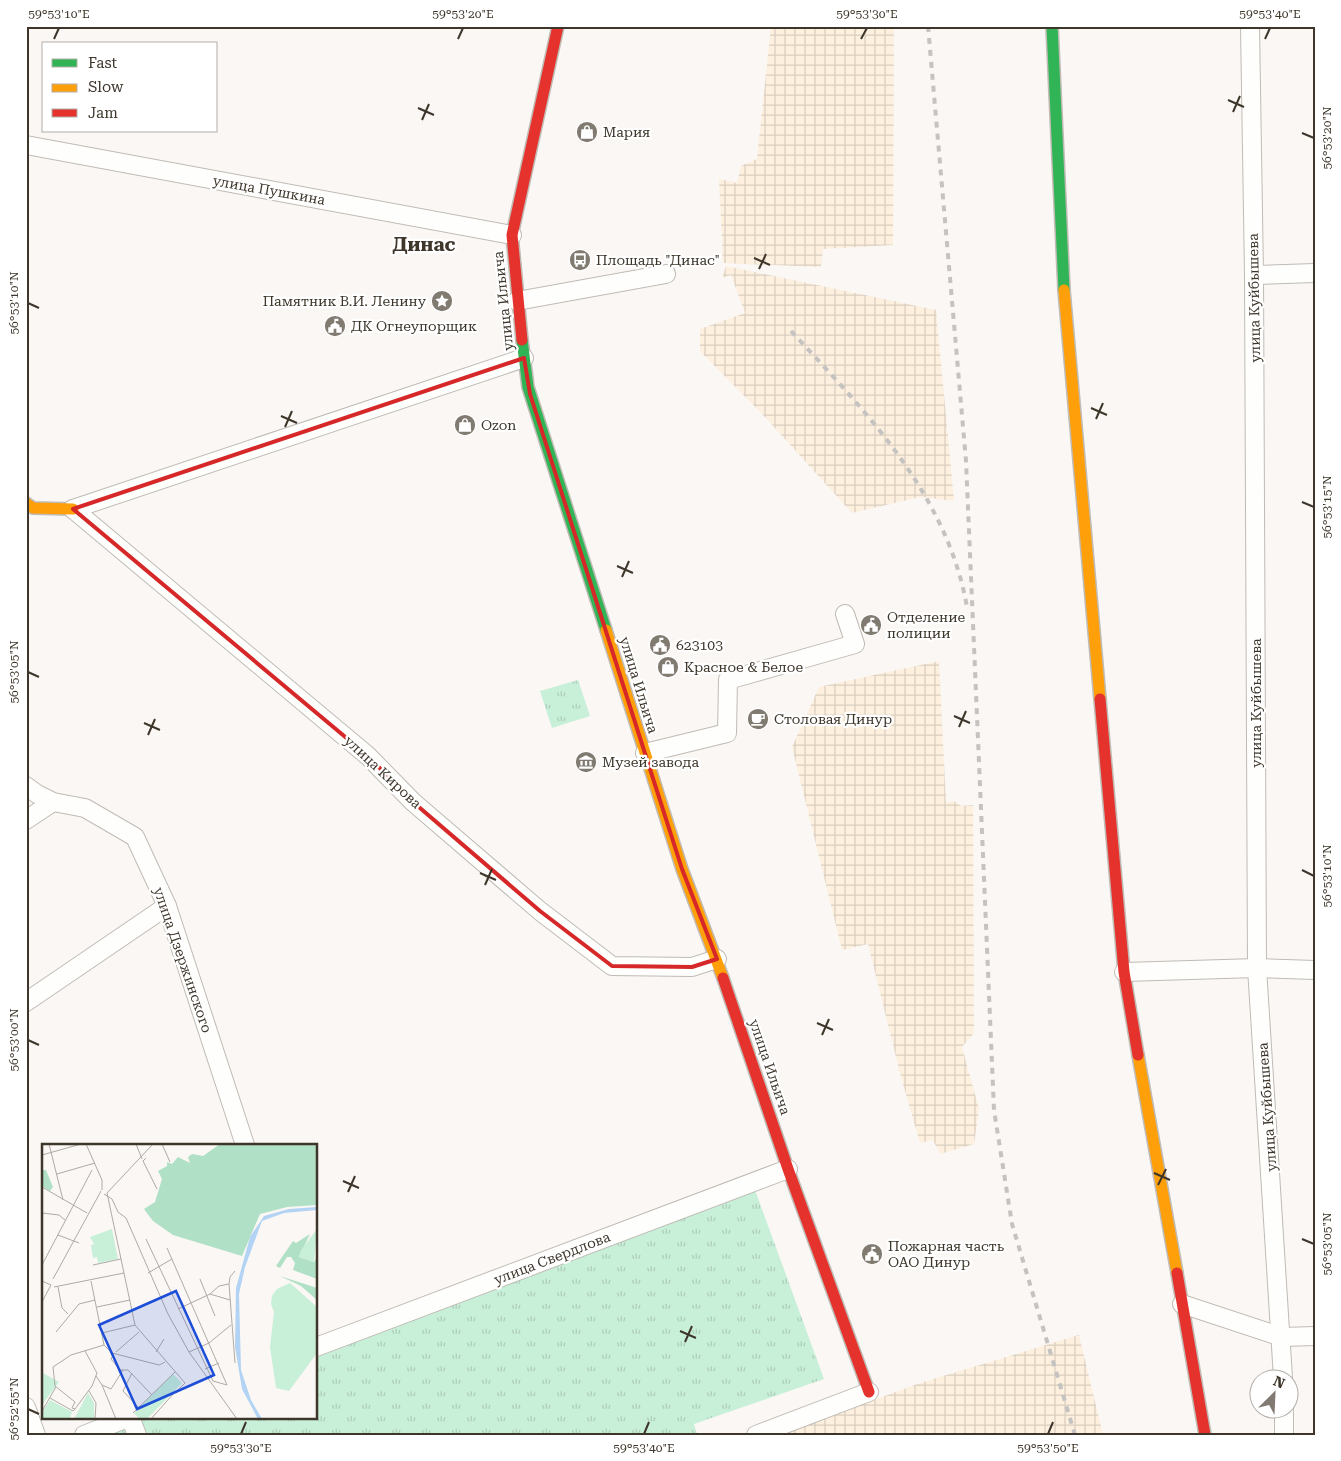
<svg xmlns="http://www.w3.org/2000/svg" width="1341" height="1461" viewBox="0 0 1341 1461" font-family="'Roboto Serif',serif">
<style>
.industrial{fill:url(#industrial-grid)}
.grass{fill:url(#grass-tufts)}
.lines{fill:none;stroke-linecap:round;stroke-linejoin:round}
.street-casing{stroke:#c0bbb5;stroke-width:20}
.fast-casing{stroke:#c0bbb5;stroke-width:14}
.slow-casing{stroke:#c0bbb5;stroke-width:14}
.jam-casing{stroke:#c0bbb5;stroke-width:14}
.street{stroke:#fefefd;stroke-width:18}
.fast{stroke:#30b455;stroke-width:11}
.slow{stroke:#ff9f0a;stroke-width:11}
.jam{stroke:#e5322d;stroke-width:11}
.rail{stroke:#c4c3c1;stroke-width:4;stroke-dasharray:6 6;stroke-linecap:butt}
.marked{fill:none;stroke:#d62828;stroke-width:4;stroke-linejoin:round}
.ticks{fill:none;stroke:#3e362b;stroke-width:2}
.labels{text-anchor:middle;stroke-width:4.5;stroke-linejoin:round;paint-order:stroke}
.poi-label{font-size:14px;fill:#3e362b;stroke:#fff;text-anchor:start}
.street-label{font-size:14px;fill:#3e362b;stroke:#fff}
.district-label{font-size:19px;font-weight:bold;fill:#3e362b;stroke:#fff}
.inset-road{fill:none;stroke:#afaaa4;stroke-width:1}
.view{fill:#1d4ed8;fill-opacity:0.15;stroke:#1d4ed8;stroke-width:2.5}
.inset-edge{fill:none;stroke:#3e362b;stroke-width:2.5}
.neatline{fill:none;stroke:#3e362b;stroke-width:2}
.ticks-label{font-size:12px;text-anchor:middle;fill:#3e362b}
</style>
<defs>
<pattern id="industrial-grid" width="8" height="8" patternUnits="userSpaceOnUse" patternTransform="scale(1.25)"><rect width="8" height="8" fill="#fdf0df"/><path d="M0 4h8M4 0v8" fill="none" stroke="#dacec0"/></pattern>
<pattern id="grass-tufts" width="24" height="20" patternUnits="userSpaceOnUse" patternTransform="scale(1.25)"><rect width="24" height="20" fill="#c8efd8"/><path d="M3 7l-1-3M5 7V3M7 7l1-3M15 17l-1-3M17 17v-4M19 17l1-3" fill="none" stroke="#adceba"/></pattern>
</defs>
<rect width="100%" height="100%" fill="#faf7f4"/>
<g class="industrial">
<path d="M 771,26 L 894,26 L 893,245 L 823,249 L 821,267 L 723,263 L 719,179 L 737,183 L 741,166 L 757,159 Z"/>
<path d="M 726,266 L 936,310 L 954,501 L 920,497 L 852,513 L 764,416 L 700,351 L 700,329 L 745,313 L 731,275 L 722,278 Z"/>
<path d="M 939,661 L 946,803 L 954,801 L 961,806 L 973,805 L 974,1033 L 962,1047 L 979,1109 L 974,1144 L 940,1154 L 933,1140 L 920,1143 L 901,1077 L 868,944 L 842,950 L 792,747 L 819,687 Z"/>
<path d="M 1079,1335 L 1103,1435 L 778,1435 L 920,1383 Z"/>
</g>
<g class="grass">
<path d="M 578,680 L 590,716 L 552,728 L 540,691 Z"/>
<path d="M 755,1190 L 824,1379 L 694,1424 L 697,1435 L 104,1435 L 150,1417 L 316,1417 L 316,1355 Z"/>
</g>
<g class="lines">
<g class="street-casing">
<g id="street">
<path d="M 1250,26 L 1254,275 L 1257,968 L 1283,1378"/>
<path d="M 26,145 L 512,235"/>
<path d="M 1254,275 L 1315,273"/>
<path d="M 517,301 L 666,274"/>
<path d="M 73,509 L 368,756 L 413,802 L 540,911 L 612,966 L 692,967 L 717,959"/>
<path d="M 73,509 L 524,358"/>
<path d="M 645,753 L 727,733 L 728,680 L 855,644 L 845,614"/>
<path d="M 26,786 L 37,794 L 53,802 L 85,808 L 135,837 L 167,906 L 245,1145"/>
<path d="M 26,820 L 53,802"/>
<path d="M 1124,972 L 1257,968 L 1315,970"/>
<path d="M 26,1002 L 167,906"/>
<path d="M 1182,1304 L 1282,1337 L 1315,1336"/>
<path d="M 316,1347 L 788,1169"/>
<path d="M 26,1407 L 36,1435"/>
<path d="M 1284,1408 L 1284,1435"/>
<path d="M 130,1417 L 137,1435"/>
<path d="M 84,1435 L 130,1417"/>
<path d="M 756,1435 L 869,1392"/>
</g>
</g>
<g class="fast-casing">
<g id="fast">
<path d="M 1052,26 L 1064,290"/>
<path d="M 522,340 L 528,387 L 606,630"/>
</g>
</g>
<g class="slow-casing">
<g id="slow">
<path d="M 1064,290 L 1100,699"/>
<path d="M 26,503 L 33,508 L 73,509"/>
<path d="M 606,630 L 682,869 L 723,978"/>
<path d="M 1138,1055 L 1177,1273"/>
</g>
</g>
<g class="jam-casing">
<g id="jam">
<path d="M 522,340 L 512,235 L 558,26"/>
<path d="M 1100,699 L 1124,972 L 1138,1055"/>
<path d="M 723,978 L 788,1169 L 869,1392"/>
<path d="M 1177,1273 L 1205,1435"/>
</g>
</g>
<use href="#street" class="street"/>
<use href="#fast" class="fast"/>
<use href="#slow" class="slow"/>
<use href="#jam" class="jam"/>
<g class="rail">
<path d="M 928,26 L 966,461 L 994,1110 L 1012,1224 L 1075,1435"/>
<path d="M 791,331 C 866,412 947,494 967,607"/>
</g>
</g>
<path class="marked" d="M 524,358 L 530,394 L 682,869 L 717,959 L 692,967 L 612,966 L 540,911 L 413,802 L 368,756 L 73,509 Z"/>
<path class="ticks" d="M 54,39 L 59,28M 458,39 L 463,28M 861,39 L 867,28M 1265,39 L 1270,28M 1228,100 L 1244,107M 418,108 L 434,115M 1233,112 L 1240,96M 422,120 L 429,104M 1302,133 L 1314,138M 754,258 L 770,265M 759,269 L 766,254M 28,303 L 39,308M 1091,408 L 1107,415M 281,416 L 297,423M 1096,419 L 1103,403M 285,427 L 292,411M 1302,502 L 1314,507M 617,566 L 633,573M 622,577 L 629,561M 28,672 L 39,677M 954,716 L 970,723M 144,723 L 160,730M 959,727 L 966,711M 148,735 L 155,719M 1302,870 L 1314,876M 480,873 L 496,880M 485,885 L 492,869M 817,1023 L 833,1030M 822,1035 L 829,1019M 28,1040 L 39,1045M 1154,1173 L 1170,1180M 343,1181 L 359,1188M 1158,1185 L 1166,1169M 348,1192 L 355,1176M 1302,1239 L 1314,1244M 680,1331 L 696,1338M 685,1342 L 692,1326M 28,1409 L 39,1414M 241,1434 L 246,1422M 644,1434 L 649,1422M 1048,1434 L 1053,1422"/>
<defs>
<g id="shop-disc" transform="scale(1.125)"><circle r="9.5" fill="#807a71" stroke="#fff"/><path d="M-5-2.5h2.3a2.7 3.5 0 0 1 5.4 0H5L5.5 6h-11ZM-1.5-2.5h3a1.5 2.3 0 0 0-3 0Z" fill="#fff"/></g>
<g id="bus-disc" transform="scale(1.125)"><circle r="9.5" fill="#807a71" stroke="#fff"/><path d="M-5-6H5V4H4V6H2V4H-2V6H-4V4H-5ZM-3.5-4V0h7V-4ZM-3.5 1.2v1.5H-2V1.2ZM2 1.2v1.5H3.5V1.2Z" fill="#fff"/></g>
<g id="sight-disc" transform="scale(1.125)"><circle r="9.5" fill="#807a71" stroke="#fff"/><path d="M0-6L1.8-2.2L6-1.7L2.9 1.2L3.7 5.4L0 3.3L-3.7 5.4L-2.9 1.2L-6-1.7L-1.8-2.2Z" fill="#fff"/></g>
<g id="civic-disc" transform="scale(1.125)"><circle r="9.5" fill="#807a71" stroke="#fff"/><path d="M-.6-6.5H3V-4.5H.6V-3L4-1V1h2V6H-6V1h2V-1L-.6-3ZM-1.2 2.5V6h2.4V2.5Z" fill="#fff"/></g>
<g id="cafe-disc" transform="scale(1.125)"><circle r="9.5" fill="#807a71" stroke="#fff"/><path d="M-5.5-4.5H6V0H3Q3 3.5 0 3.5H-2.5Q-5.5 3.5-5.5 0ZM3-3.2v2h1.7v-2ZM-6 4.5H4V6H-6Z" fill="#fff"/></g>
<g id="museum-disc" transform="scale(1.125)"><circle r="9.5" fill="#807a71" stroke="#fff"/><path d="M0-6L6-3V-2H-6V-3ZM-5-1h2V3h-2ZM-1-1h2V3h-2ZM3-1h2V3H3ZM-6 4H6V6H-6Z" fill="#fff"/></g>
</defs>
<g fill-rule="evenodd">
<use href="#shop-disc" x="587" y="132"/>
<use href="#bus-disc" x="580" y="260"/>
<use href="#sight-disc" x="442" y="301"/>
<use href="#civic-disc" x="335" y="326"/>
<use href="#shop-disc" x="465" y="425"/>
<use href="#civic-disc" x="871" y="625"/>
<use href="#civic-disc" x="660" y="645"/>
<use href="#shop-disc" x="668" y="667"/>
<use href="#cafe-disc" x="758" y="719"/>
<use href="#museum-disc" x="586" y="762"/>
<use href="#civic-disc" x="872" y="1254"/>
</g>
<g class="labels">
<g class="poi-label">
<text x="603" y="137">Мария</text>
<text x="596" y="265">Площадь "Динас"</text>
<text x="426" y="306" text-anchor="end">Памятник В.И. Ленину</text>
<text x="351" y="331">ДК Огнеупорщик</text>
<text x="481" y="430">Ozon</text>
<text x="887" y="622">Отделение<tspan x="887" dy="16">полиции</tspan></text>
<text x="676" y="650">623103</text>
<text x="684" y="672">Красное &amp; Белое</text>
<text x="774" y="724">Столовая Динур</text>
<text x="602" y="767">Музей завода</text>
<text x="888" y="1251">Пожарная часть<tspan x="888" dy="16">ОАО Динур</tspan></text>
</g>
<g class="street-label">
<text transform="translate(269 190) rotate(10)" y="5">улица Пушкина</text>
<text transform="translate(1254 298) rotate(-91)" y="5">улица Куйбышева</text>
<text transform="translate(503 301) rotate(-96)" y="5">улица Ильича</text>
<text transform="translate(639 685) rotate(73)" y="5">улица Ильича</text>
<text transform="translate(1256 703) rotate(-90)" y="5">улица Куйбышева</text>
<text transform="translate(383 772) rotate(43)" y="5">улица Кирова</text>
<text transform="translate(183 960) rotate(71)" y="5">улица Дзержинского</text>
<text transform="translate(770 1067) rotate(71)" y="5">улица Ильича</text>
<text transform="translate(1267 1107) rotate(-94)" y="5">улица Куйбышева</text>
<text transform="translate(552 1258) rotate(-21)" y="5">улица Свердлова</text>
</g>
<g class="district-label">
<text x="424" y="251">Динас</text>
</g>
</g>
<g transform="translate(42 1144)">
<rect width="275" height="275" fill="#faf7f4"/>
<path d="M 131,230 L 140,239 L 105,275 L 98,275 L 92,269 ZM 46,249 L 52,259 L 52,275 L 32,275 ZM 8,256 L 30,268 L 28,274 L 0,275 L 0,268 Z" fill="#c8efd8"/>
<path d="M 178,0 L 275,0 L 275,61 L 245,63 L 218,70 L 200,112 L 131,91 L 111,77 L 102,65 L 113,58 L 120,35 L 116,27 L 125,22 L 125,18 L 130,20 L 136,13 L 148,19 L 146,13 L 150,10 L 161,12 ZM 0,26 L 4,26 L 11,43 L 8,47 L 0,42 ZM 268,90 L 257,113 L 272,118 L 275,113 L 275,135 L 251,126 L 253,119 L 249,113 L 245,113 L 238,124 L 234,122 L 251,97 L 254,99 ZM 238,132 L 275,144 L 275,156 L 259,142 Z" fill="#b0e0c6"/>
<path d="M 248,139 L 275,163 L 275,209 L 247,247 L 234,244 L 228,203 L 232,168 L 229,160 L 230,152 L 235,145 Z" fill="#c8efd8"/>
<path d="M 70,85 L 76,115 L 56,119 L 55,113 L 51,114 L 49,101 L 52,100 L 48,93 ZM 275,85 L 272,118 L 257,113 L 259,106 ZM 1,229 L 17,238 L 0,261 L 0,230 Z" fill="#c8efd8"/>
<path d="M 275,63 L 275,66 L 242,69 L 220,77 L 203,123 L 197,150 L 199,226 L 209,256 L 220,275 L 216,275 L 200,245 L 193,203 L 194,144 L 208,93 L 222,72 L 247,65 Z" fill="#b2d3f4"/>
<path class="inset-road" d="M 7,0 L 21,56M 44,0 L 60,36 L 60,46M 94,0 L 100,15M 111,0 L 65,49 L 93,181 L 143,239 L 135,247M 120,0 L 128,18M 0,11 L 39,0M 104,14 L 101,17 L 115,45M 15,30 L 53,19M 0,43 L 45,69M 62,50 L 70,55 L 76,68 L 84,74 L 126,170 L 147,208 L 195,275M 0,69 L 17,71 L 23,76M 16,91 L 37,99M 104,95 L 171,237 L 185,241 L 125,104M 0,121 L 50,26M 51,121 L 79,115M 193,127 L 188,133 L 187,140 L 193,219M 106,129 L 130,115M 11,135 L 59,47M 158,135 L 173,172M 0,137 L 9,141 L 0,158M 49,137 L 62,201 L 70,209 L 117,221 L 123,218M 12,143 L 82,129M 16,143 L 20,164 L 26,170M 168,150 L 177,142 L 187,140M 55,163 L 88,156M 136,165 L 168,150 L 188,156M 14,188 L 37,160 L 53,156M 60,189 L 93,181M 43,207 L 55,229 L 50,242 L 33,265 L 30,264 L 33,258 L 13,242 L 11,223 L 29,211 L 62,201M 74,208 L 97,188M 114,208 L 122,195M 147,208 L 167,199 L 189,181M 72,209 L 69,215 L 78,226 L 86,226 L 110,251M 163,225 L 177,219M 90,229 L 81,247 L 97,264M 54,232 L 60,241 L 69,245 L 81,226M 60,241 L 74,275M 47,247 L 54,259 L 53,275M 8,254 L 31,267 L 33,265M 0,267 L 14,243M 91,269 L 133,228M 109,275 L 132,249"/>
<path class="view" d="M 134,147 L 172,231 L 95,265 L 57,181 Z"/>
<rect width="275" height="275" class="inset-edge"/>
</g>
<rect width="1341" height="1461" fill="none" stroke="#ffffff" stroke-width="55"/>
<rect x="42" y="42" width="175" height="90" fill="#ffffff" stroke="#b2afaa"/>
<rect x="52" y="59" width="25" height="8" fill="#30b455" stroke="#b2afaa"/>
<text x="88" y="68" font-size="15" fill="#3e362b">Fast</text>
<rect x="52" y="84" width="25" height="8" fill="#ff9f0a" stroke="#b2afaa"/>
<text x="88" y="92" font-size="15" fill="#3e362b">Slow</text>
<rect x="52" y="109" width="25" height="8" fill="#e5322d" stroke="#b2afaa"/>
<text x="88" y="118" font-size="15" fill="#3e362b">Jam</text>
<g transform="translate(1274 1394) rotate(24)"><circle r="24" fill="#ffffff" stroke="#b2afaa"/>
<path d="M0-4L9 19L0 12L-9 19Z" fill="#807a71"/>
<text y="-8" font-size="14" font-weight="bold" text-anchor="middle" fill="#3e362b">N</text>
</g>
<rect x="28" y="28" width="1286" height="1406" class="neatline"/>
<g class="ticks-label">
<text x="59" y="18">59°53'10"E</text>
<text x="463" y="18">59°53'20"E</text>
<text x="867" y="18">59°53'30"E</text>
<text x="1270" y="18">59°53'40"E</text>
<text transform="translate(1327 138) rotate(-90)" y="4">56°53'20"N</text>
<text transform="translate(14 303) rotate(-90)" y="4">56°53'10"N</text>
<text transform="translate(1327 507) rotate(-90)" y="4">56°53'15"N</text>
<text transform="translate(14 672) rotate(-90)" y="4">56°53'05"N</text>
<text transform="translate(1327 876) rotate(-90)" y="4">56°53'10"N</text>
<text transform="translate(14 1040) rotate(-90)" y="4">56°53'00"N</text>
<text transform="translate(1327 1244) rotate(-90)" y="4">56°53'05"N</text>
<text transform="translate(14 1409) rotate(-90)" y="4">56°52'55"N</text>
<text x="241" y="1452">59°53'30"E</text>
<text x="644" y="1452">59°53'40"E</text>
<text x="1048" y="1452">59°53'50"E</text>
</g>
</svg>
